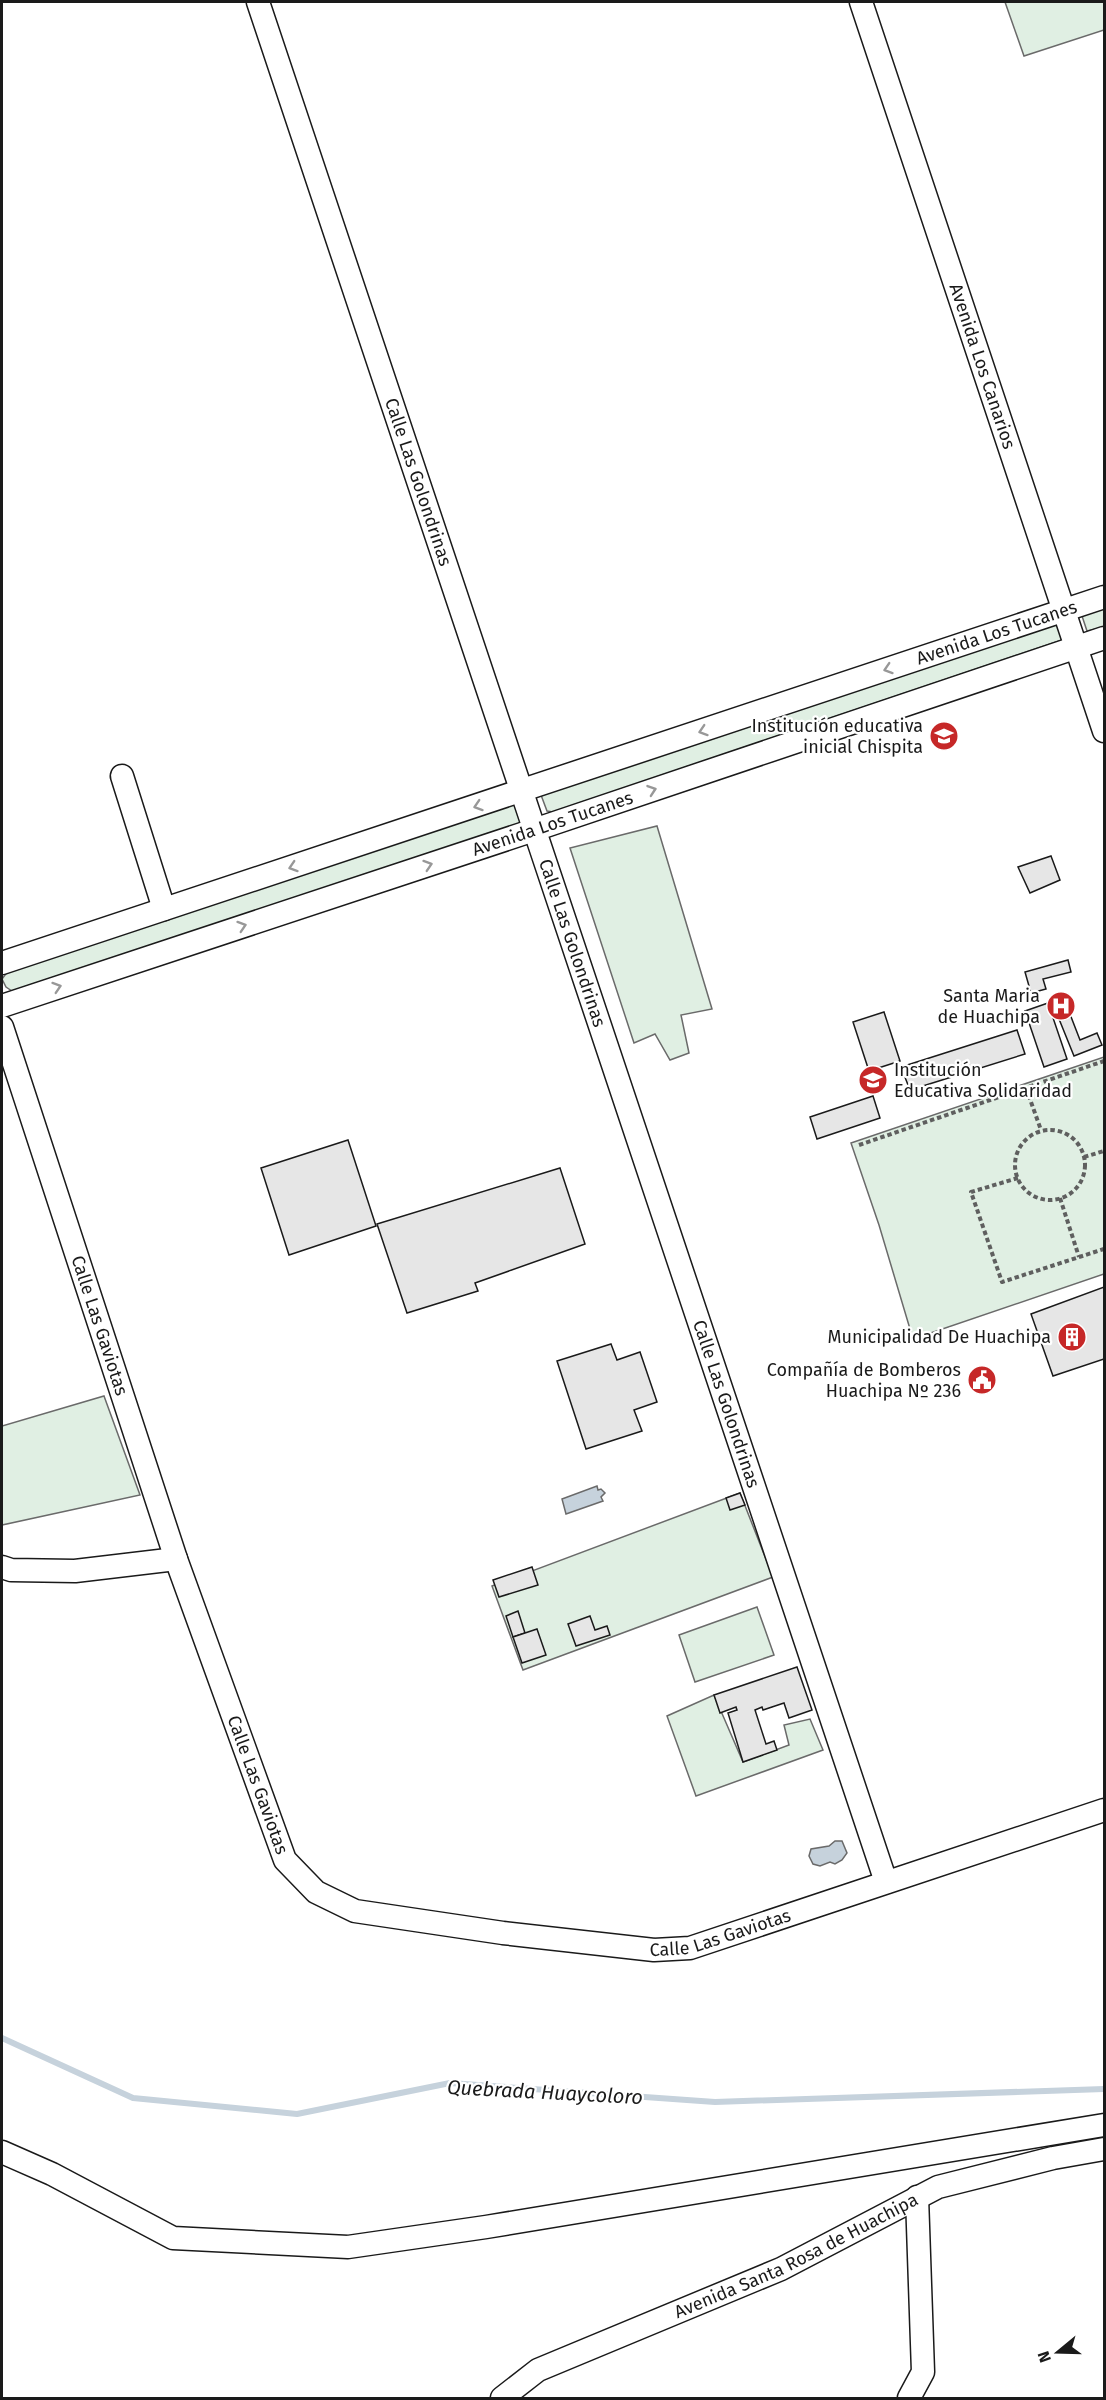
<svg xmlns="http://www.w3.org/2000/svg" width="1106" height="2400" viewBox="0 0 1106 2400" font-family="'Fira Sans',sans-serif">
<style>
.green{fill:#e0efe3;stroke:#6a6a6a;stroke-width:1.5}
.water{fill:#c6d2dc;stroke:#6a6a6a;stroke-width:1.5}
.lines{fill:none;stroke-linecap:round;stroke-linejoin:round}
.stream{stroke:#c6d2dc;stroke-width:6}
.building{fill:#e6e6e6;stroke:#1a1a1a;stroke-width:1.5}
.minor-casing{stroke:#1a1a1a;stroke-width:25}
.path{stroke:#5f5f5f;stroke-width:4;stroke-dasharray:4.5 3;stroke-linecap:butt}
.minor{stroke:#fff;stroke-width:22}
.oneway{stroke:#989898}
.labels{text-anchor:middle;stroke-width:4.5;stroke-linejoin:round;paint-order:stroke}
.street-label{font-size:18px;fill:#1a1a1a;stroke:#fff}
.poi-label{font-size:18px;fill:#1a1a1a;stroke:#fff;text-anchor:end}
.water-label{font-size:20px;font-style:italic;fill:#1a1a1a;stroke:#fff}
</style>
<rect width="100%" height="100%" fill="#fff"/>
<g class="green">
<path d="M 1005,2 L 1104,2 L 1104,30 L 1024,56 Z"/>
<path d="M 1104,606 L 1104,627 L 1087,631 L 1082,616 Z"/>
<path d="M 1058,622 L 1062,640 L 553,812 L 547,811 L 541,795 Z"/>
<path d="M 513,803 L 522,821 L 516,825 L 12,991 L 6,987 L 2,979 L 8,971 Z"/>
<path d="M 657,826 L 712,1009 L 681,1015 L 689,1053 L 670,1060 L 655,1034 L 634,1043 L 570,848 Z"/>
<path d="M 1104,1057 L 1104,1274 L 913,1339 L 879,1225 L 851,1143 Z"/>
<path d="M 104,1396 L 140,1495 L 2,1525 L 2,1426 Z"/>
<path d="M 740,1493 L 773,1577 L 523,1670 L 492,1586 Z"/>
<path d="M 757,1607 L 774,1655 L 695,1682 L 679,1635 Z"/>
<path d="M 714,1695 L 743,1762 L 789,1745 L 784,1725 L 810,1719 L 823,1750 L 696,1796 L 667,1716 Z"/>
</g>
<g class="water">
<path d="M 597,1486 L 598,1490 L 601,1489 L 605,1493 L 601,1497 L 603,1501 L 566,1514 L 562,1499 Z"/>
<path d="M 835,1841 L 842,1841 L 847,1853 L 842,1860 L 835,1864 L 830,1862 L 820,1866 L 813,1864 L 809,1856 L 811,1849 L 829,1846 Z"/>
</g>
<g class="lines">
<path class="stream" d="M 2,2038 L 133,2098 L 297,2114 L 450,2083 L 715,2102 L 1104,2089"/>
</g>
<g class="building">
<path d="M 1051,856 L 1060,880 L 1030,893 L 1018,867 Z"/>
<path d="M 1068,960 L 1071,972 L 1043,979 L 1046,989 L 1031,993 L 1025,972 Z"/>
<path d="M 1048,1003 L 1067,1059 L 1044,1067 L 1025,1011 Z"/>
<path d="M 1068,1009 L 1080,1040 L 1097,1033 L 1102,1045 L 1074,1056 L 1057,1014 Z"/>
<path d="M 884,1012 L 900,1061 L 869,1071 L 853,1022 Z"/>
<path d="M 1017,1030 L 1025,1054 L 910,1090 L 901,1067 Z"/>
<path d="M 873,1096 L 880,1118 L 817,1139 L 810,1117 Z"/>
<path d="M 348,1140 L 376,1226 L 289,1255 L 261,1168 Z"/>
<path d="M 560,1168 L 585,1244 L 475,1283 L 478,1291 L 407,1313 L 377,1224 Z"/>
<path d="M 1104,1287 L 1104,1359 L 1053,1376 L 1031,1314 Z"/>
<path d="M 611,1344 L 617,1360 L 640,1352 L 657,1402 L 634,1410 L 642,1431 L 586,1449 L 557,1361 Z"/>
<path d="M 740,1493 L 745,1505 L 730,1510 L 726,1498 Z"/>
<path d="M 532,1567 L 538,1585 L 499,1597 L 493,1580 Z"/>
<path d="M 518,1611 L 525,1633 L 513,1637 L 506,1616 Z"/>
<path d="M 590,1616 L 595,1630 L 607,1626 L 610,1635 L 576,1646 L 568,1624 Z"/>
<path d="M 537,1629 L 546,1655 L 522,1663 L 513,1637 Z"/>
<path d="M 797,1667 L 812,1710 L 789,1718 L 784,1703 L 763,1710 L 762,1707 L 755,1710 L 766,1744 L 774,1741 L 777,1750 L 743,1762 L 728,1713 L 737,1710 L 736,1707 L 720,1713 L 714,1695 Z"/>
</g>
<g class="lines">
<g class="minor-casing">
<g id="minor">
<path id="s1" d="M 258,2 L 886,1882"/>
<path id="s2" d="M 861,2 L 1104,731"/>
<path d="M 122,776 L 164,909"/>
<path id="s3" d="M 2,963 L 1104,597"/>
<path id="s4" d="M 2,1006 L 522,834 L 1104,638"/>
<path id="s5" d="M 2,1027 L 176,1559 L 285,1860 L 316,1892 L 355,1911 L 503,1933 L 654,1950 L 690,1948 L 1104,1810"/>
<path d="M 2,1567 L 11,1570 L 75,1571 L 176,1559"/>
<path d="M 2,2152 L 52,2174 L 173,2238 L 348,2247 L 486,2227 L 1104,2125"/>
<path id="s6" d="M 502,2398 L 538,2370 L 781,2269 L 938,2187 L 1053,2158 L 1104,2149"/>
<path d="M 909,2398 L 923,2372 L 917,2197"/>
</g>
</g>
<g class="path">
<path d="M 1026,1088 L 1041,1130"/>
<circle cx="1050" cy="1165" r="35"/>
<path d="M 859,1145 L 1104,1061"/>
<path d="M 1084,1157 L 1104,1151"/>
<path d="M 1018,1178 L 971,1192 L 1002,1282 L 1104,1249"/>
<path d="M 1060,1198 L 1079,1257"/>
</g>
<use href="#minor" class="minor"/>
</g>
<defs><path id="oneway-chevron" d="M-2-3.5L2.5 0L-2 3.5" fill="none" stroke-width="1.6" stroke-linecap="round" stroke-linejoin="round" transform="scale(1.5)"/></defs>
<g class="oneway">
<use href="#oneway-chevron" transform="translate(888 669) rotate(162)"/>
<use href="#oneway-chevron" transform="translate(703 731) rotate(162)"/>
<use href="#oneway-chevron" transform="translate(652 790) rotate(-19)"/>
<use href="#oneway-chevron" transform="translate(478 806) rotate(162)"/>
<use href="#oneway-chevron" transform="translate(428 865) rotate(-18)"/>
<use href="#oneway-chevron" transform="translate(293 867) rotate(162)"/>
<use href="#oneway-chevron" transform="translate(242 926) rotate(-18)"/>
<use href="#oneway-chevron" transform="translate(57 987) rotate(-18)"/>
</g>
<defs>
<g id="school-disc" transform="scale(1.5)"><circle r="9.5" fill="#c62828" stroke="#fff"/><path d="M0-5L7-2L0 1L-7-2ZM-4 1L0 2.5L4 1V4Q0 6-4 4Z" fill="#fff"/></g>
<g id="hospital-disc" transform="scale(1.5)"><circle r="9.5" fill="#c62828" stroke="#fff"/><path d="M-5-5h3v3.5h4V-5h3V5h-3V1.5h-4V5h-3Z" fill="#fff"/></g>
<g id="building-disc" transform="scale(1.5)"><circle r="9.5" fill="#c62828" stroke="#fff"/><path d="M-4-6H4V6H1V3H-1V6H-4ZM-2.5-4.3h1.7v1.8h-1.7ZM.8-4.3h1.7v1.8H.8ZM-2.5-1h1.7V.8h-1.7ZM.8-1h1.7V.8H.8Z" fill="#fff"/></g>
<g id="civic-disc" transform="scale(1.5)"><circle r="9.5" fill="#c62828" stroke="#fff"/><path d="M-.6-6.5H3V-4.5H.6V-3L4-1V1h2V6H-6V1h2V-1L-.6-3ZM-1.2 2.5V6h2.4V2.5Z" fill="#fff"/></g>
</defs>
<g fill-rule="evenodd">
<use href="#school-disc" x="944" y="736"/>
<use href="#hospital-disc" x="1061" y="1006"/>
<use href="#school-disc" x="873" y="1080"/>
<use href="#building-disc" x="1072" y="1337"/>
<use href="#civic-disc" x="982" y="1380"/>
</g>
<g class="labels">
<g class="street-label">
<text dy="6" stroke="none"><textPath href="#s2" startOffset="384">Avenida Los Canarios</textPath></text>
<text dy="6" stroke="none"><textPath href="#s1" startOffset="506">Calle Las Golondrinas</textPath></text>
<text dy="6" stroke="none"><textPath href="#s3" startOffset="1048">Avenida Los Tucanes</textPath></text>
<text dy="6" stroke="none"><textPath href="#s4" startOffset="580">Avenida Los Tucanes</textPath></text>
<text dy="6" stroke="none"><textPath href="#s1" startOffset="992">Calle Las Golondrinas</textPath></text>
<text dy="6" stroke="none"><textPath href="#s5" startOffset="314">Calle Las Gaviotas</textPath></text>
<text dy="6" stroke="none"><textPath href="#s1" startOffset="1478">Calle Las Golondrinas</textPath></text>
<text dy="6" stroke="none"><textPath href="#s5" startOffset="800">Calle Las Gaviotas</textPath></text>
<text dy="6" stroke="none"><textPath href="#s5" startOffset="1338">Calle Las Gaviotas</textPath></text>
<text dy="6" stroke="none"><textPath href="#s6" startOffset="328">Avenida Santa Rosa de Huachipa</textPath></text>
</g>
<g class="poi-label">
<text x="923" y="732">Institución educativa<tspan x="923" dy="21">inicial Chispita</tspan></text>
<text x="1040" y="1002">Santa Maria<tspan x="1040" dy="21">de Huachipa</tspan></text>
<text x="894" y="1076" text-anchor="start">Institución<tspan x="894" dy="21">Educativa Solidaridad</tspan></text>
<text x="1051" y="1343">Municipalidad De Huachipa</text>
<text x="961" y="1376">Compañía de Bomberos<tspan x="961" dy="21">Huachipa Nº 236</tspan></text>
</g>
<g class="water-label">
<text transform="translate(545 2092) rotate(3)" y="7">Quebrada Huaycoloro</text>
</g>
</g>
<rect width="1106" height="2400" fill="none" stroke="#1a1a1a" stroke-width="6"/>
<g transform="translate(1058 2352) rotate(251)" stroke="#ffffff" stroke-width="4.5" paint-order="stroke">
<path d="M0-4.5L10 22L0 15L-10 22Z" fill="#1a1a1a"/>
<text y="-9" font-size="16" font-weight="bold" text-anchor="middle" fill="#1a1a1a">N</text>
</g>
</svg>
